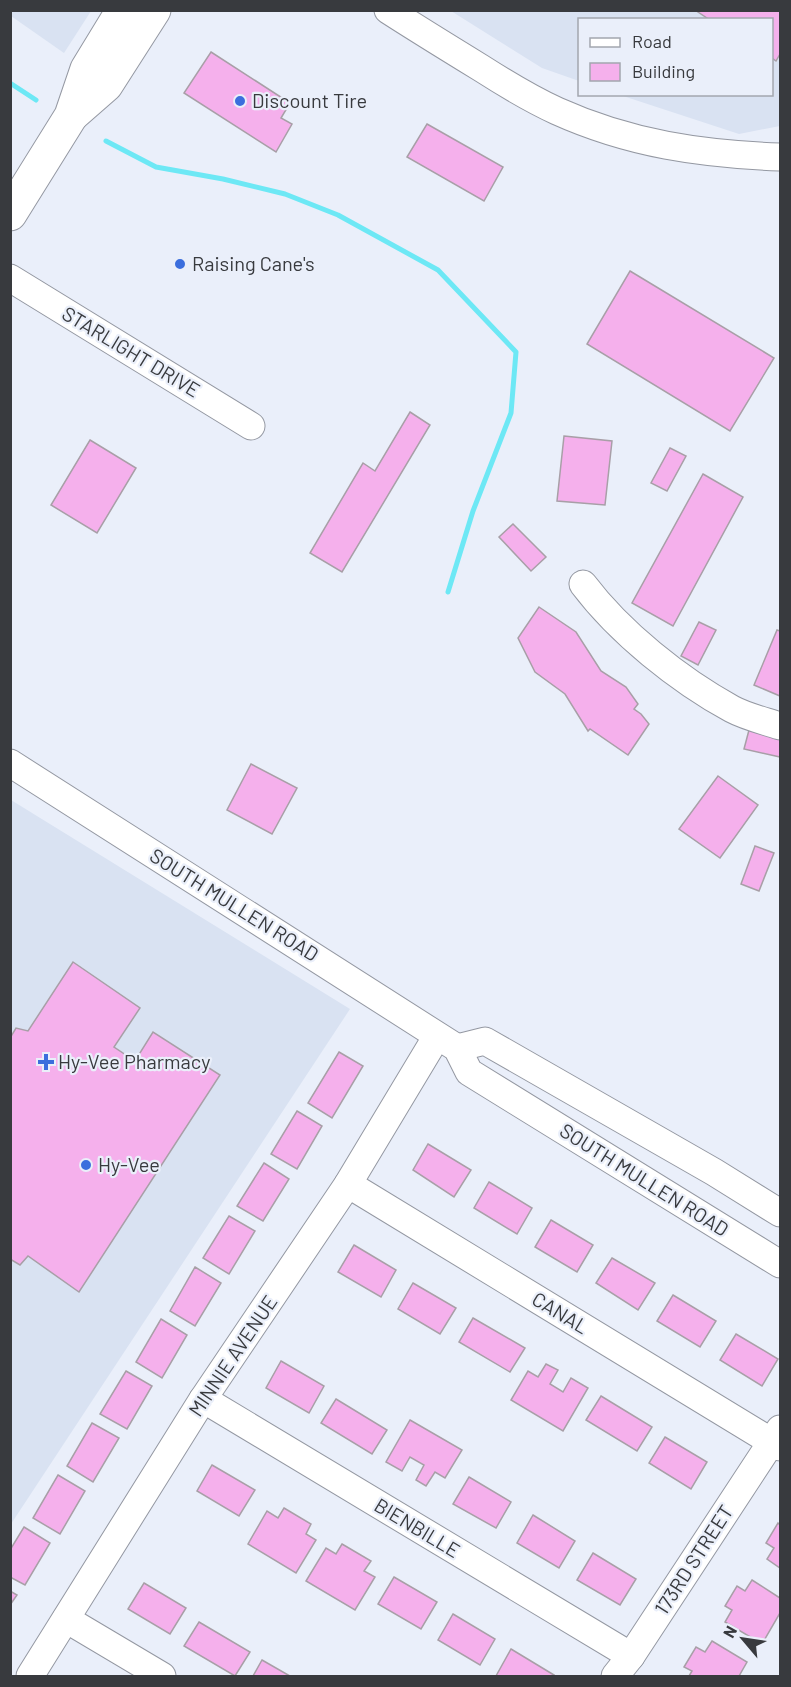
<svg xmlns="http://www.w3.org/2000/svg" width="791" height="1687" viewBox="0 0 791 1687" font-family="Barlow,sans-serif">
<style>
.built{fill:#d9e2f2}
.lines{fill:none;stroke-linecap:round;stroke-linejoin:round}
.stream{stroke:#6de8f5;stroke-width:5}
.building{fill:#f5b0ec;stroke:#a89fa7;stroke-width:1.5}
.minor-casing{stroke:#9498a2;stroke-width:29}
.major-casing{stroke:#9498a2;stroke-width:35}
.minor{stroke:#fff;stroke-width:27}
.major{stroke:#fff;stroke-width:33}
.poi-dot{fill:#3b6edd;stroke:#eaeffa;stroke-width:2}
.labels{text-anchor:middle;stroke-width:4.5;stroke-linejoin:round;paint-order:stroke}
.poi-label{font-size:20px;fill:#383a3e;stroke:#eaeffa;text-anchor:start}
.street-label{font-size:20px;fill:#383a3e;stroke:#eaeffa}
</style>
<rect width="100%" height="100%" fill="#eaeffa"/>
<g class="built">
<path d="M 11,10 L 91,10 L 91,11 L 64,53 L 11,16 Z"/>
<path d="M 451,11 L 780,11 L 780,126 L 739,134 L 620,95 L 772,94 L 772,20 L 580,20 L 579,81 L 542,68 Z"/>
<path d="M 11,800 L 350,1009 L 11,1524 Z"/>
</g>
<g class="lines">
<g class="stream">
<path d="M 10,83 L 36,100"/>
<path d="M 106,141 L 156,167 L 223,179 L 285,194 L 338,215 L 438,270 L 516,352 L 511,413 L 473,511 L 448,592"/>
</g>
</g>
<g class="building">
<path d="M 695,10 L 780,10 L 780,54 L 776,61 L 772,58 L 772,20 L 710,20 Z"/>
<path d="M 211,52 L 290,103 L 281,118 L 292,124 L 276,152 L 184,93 Z"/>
<path d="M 427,124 L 503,167 L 484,201 L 407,157 Z"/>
<path d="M 630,271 L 774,358 L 730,431 L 587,344 Z"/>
<path d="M 410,412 L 430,425 L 342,572 L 310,553 L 363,463 L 375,471 Z"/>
<path d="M 564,436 L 612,441 L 605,505 L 557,501 Z"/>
<path d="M 90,440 L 136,468 L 97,533 L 51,505 Z"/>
<path d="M 670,448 L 686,456 L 667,491 L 651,483 Z"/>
<path d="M 703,474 L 743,497 L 673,626 L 632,603 Z"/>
<path d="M 513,524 L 546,557 L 531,571 L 499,537 Z"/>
<path d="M 539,607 L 576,632 L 601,671 L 626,687 L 638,704 L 634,709 L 641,714 L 649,724 L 628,755 L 590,729 L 588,731 L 565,694 L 535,672 L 518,638 Z"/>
<path d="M 699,622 L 716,630 L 698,665 L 681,656 Z"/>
<path d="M 777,630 L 780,631 L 780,696 L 754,685 Z"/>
<path d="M 749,730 L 780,737 L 780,757 L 744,749 Z"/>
<path d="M 251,764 L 297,788 L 272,834 L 227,810 Z"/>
<path d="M 718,776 L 758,805 L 720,858 L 679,829 Z"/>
<path d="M 755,846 L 774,853 L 759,891 L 741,884 Z"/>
<path d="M 73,962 L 140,1008 L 114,1047 L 135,1061 L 153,1032 L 220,1075 L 79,1292 L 28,1256 L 20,1265 L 10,1259 L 10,1038 L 16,1028 L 28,1031 Z"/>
<path d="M 339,1052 L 363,1066 L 332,1118 L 308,1103 Z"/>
<path d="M 297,1111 L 322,1126 L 297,1169 L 271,1154 Z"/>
<path d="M 428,1144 L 471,1170 L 454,1197 L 413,1170 Z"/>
<path d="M 264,1163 L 289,1179 L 263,1221 L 237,1206 Z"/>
<path d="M 489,1182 L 532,1208 L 517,1234 L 474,1208 Z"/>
<path d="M 229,1216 L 255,1231 L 229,1274 L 203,1258 Z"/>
<path d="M 551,1220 L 593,1245 L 577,1272 L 535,1247 Z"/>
<path d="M 354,1245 L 396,1270 L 381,1297 L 338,1272 Z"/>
<path d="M 612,1258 L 655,1283 L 638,1310 L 596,1283 Z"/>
<path d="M 195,1267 L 221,1283 L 195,1326 L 170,1311 Z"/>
<path d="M 413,1283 L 456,1308 L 440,1334 L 398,1309 Z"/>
<path d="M 673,1295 L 716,1321 L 700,1347 L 657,1321 Z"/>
<path d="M 473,1318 L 525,1348 L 510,1372 L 459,1342 Z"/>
<path d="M 161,1319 L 187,1335 L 162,1378 L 136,1362 Z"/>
<path d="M 736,1334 L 778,1359 L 762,1386 L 720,1360 Z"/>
<path d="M 281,1361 L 324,1386 L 309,1413 L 266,1388 Z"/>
<path d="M 546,1364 L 558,1370 L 550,1384 L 563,1392 L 571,1378 L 588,1388 L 563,1431 L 511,1400 L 528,1371 L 538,1377 Z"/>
<path d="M 126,1371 L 152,1386 L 127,1429 L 100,1414 Z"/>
<path d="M 601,1396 L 652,1427 L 637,1451 L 586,1420 Z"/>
<path d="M 336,1399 L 387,1430 L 372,1454 L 321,1423 Z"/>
<path d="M 410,1420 L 462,1450 L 445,1478 L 435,1472 L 426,1486 L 416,1480 L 424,1465 L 410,1457 L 402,1471 L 386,1462 Z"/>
<path d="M 92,1423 L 119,1438 L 93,1482 L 67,1466 Z"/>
<path d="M 665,1437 L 707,1462 L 691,1489 L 649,1463 Z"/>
<path d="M 212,1465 L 255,1490 L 239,1516 L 197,1491 Z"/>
<path d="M 58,1475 L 85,1491 L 60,1534 L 33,1518 Z"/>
<path d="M 469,1477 L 511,1502 L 496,1528 L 453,1504 Z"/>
<path d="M 284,1508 L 311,1524 L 306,1534 L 316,1540 L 296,1573 L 248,1544 L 267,1511 L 278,1518 Z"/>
<path d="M 533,1515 L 575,1541 L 559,1568 L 517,1543 Z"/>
<path d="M 778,1523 L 780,1525 L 780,1568 L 767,1559 L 774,1548 L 766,1543 Z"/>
<path d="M 24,1527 L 50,1543 L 25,1585 L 10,1577 L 10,1550 Z"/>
<path d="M 342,1544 L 371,1561 L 364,1571 L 375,1577 L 355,1610 L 306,1581 L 326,1548 L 336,1554 Z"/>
<path d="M 593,1553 L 636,1579 L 620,1605 L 577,1580 Z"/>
<path d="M 394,1577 L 437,1602 L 421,1629 L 378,1604 Z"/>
<path d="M 752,1580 L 780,1598 L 780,1613 L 762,1644 L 725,1622 L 732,1610 L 725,1606 L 737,1586 L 745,1591 Z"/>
<path d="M 144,1583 L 186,1608 L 170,1634 L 128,1609 Z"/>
<path d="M 10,1591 L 17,1595 L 10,1605 Z"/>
<path d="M 453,1614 L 495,1639 L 480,1665 L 438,1640 Z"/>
<path d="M 199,1622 L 250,1652 L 235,1676 L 184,1646 Z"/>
<path d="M 712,1641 L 747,1662 L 739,1676 L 689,1676 L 692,1671 L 684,1667 L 696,1647 L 705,1652 Z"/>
<path d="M 511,1649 L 554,1675 L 553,1676 L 496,1676 Z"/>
<path d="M 262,1660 L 290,1676 L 253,1676 Z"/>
</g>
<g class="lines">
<g class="minor-casing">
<g id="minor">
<path d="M 388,10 C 419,30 450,49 481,68 C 506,84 531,99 557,111 C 630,144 702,154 780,157"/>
<path d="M 10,278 L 251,426"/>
<path d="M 583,584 C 620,633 679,680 732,709 C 747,717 765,721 780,726"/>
<path d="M 10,763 L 457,1048 L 469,1072 L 780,1264"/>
<path d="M 457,1048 L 485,1041 L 714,1172 L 780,1213"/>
<path d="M 348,1184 L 780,1447"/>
<path d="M 203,1399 L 631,1656"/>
<path d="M 66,1619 L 162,1676"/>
<path d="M 30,1676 L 203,1399 L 348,1184 L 437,1036"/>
<path d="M 615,1676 L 631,1656 L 780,1429"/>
</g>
</g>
<g class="major-casing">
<g id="major">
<path d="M 74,113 L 106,85 L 154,10"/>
<path d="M 10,214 L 71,116 L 87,69 L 123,10"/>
</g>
</g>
<use href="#minor" class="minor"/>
<use href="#major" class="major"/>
</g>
<g class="poi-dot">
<circle cx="240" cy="101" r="6"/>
<circle cx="180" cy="264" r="6"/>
<path d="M43 1053h6v6h6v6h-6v6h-6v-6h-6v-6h6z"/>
<circle cx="86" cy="1165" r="6"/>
</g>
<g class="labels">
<g class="poi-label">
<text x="252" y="108">Discount Tire</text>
<text x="192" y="271">Raising Cane's</text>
<text x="58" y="1069">Hy-Vee Pharmacy</text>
<text x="98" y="1172">Hy-Vee</text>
</g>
<g class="street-label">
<text transform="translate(131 352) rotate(31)" y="7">STARLIGHT DRIVE</text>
<text transform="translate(234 905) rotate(32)" y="7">SOUTH MULLEN ROAD</text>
<text transform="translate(644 1180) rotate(32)" y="7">SOUTH MULLEN ROAD</text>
<text transform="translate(560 1313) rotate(31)" y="7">CANAL</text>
<text transform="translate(233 1356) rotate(-56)" y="7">MINNIE AVENUE</text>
<text transform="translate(417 1528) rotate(31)" y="7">BIENBILLE</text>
<text transform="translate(694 1560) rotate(-57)" y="7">173RD STREET</text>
</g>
</g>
<rect width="791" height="1687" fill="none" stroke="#383a3e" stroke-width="24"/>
<rect x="578" y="18" width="195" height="78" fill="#eaeffa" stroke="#a3a7af" stroke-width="1.5"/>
<rect x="590" y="38" width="30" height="9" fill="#ffffff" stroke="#a3a7af" stroke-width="1.5"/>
<text x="632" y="48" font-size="18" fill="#383a3e">Road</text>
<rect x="590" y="63" width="30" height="18" fill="#f5b0ec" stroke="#a3a7af" stroke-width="1.5"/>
<text x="632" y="78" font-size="18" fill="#383a3e">Building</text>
<g transform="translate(743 1639) rotate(299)" stroke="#eaeffa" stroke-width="4.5" paint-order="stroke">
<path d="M0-4.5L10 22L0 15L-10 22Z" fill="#383a3e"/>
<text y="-9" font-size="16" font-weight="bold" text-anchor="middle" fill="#383a3e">N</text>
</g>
</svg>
